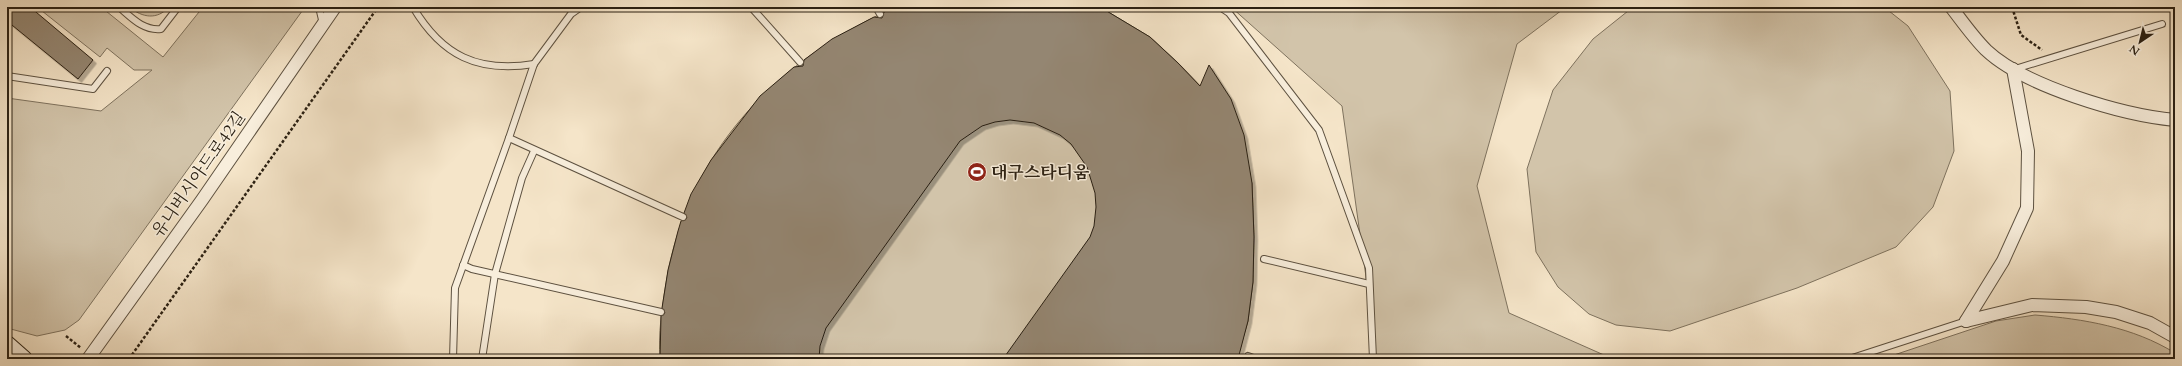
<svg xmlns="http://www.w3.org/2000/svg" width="2182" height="366" viewBox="0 0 2182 366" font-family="Cardo,'Noto Serif KR',serif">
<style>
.green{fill:#d2c4aa;stroke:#7e725e}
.building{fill:#948672;stroke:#2a2013;filter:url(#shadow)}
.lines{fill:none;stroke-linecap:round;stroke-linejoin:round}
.lane-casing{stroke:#5d5140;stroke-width:8}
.street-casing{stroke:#5d5140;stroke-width:14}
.secondary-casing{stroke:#2a2013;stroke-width:18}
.path{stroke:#2a2013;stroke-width:2.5;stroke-dasharray:3 2;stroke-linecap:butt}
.lane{stroke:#f8eedc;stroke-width:6}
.street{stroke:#f8eedc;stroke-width:12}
.secondary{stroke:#f8eedc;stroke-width:16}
.labels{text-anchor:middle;stroke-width:3;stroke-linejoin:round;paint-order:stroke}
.poi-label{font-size:17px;font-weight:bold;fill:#2a2013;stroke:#f8eedc;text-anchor:start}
.street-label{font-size:17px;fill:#2a2013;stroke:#f8eedc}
</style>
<defs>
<filter id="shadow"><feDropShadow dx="3.5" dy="3.5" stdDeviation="0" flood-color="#0004"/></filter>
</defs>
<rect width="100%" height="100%" fill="#f5e5c9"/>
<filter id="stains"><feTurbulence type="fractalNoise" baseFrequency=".005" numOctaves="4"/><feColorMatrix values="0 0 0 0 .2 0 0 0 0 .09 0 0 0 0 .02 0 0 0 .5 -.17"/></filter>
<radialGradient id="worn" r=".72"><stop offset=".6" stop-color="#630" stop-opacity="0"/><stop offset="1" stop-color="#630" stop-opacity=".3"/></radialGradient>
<g class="green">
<path d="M 37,7 L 101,7 L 163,57 L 203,7 L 305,7 L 79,320 L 65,330 L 37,336 L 7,328 L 7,98 L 101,111 L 152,70 L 134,70 L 107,48 L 100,57 Z"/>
<path d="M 129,7 L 169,7 C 157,20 143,18 129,7 Z"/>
<path d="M 896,7 L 1100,7 L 1150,37 L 1178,63 L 1200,86 L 1252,183 L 1254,237 L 1253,282 L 1248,321 L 1237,359 L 660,359 C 658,334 662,308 666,283 C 687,152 777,59 896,7 Z"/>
<path d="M 1231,7 L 1566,7 L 1517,44 L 1477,186 L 1509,313 L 1613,359 L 1373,359 L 1366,277 L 1342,106 Z"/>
<path d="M 1633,7 L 1884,7 L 1908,26 L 1950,91 L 1954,151 L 1933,207 L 1896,247 L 1797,288 L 1670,331 L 1616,325 L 1589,314 L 1558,287 L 1536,252 L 1527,169 L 1553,90 L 1593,39 Z"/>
<path d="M 2035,315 C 2084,319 2133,327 2175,353 L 2175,359 L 1882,359 L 1996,321 Z"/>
</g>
<g class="building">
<path d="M 7,7 L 30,7 L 93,60 L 78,79 L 7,21 Z"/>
<path d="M 896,7 L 1100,7 L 1150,37 L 1178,63 L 1200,86 L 1209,65 L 1231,99 L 1244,135 L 1252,183 L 1254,237 L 1253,282 L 1248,321 L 1238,359 L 1003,359 L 1090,237 L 1094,226 L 1096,207 L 1095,193 L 1087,167 L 1071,144 L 1060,135 L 1034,123 L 1010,120 L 995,122 L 982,126 L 960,141 L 826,328 L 820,346 L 819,359 L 660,359 L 661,316 L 665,313 L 662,308 L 668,270 L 678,231 L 681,221 L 687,218 L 684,213 L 691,194 L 711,160 L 760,96 L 794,67 L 803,66 L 804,60 L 832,39 L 874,17 L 882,18 L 884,12 Z"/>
</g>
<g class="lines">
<g class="lane-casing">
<g id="lane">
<path d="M 119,7 C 131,17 143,31 161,29 L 178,7"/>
<path d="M 319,7 L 323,24"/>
<path d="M 413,7 C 442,56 478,73 534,64"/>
<path d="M 751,7 L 800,62"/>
<path d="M 876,7 L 880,14"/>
<path d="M 1220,7 L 1229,13 L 1319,130 L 1369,268 L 1373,359"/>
<path d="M 2015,69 L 2162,24"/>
<path d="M 7,76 L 93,89 L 107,71"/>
<path d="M 509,138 L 683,217"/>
<path d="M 1264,259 L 1369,284"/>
<path d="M 463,265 L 472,269 L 661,312"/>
<path d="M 1248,356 L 1256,359"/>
<path d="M 453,359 L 455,288 L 509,138 L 534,64 L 571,14 L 581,7"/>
<path d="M 482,359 L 495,274 L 522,178 L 534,151"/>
<path d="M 1849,359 L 1966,321"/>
</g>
</g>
<g class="street-casing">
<g id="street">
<path d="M 1951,7 C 1962,21 1973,37 1986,50 C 2024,86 2122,115 2175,120"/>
<path d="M 1966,321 L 2003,261 L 2027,208 L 2028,151 L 2013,69"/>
<path d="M 1966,321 L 2032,305 L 2086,307 L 2116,312 L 2150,323 L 2175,337"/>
<path d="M 88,359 L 202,200 L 335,7"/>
</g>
</g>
<g class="secondary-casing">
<path id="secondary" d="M 7,344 L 24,359"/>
</g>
<g class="path">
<path d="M 2012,7 L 2021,35 L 2042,50"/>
<path d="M 66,336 L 81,348"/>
<path d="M 129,359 L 378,7"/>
</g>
<use href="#lane" class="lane"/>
<use href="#street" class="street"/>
<use href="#secondary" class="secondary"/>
</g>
<defs>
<g id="stadium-disc" transform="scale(1)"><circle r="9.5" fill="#8f2418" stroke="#f8eedc"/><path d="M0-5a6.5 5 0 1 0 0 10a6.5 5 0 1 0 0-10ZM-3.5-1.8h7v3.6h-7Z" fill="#fff"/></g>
</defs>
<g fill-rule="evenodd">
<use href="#stadium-disc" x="977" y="172"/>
</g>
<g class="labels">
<g class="poi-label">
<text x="991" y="178">대구스타디움</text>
</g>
<g class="street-label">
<text transform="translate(198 174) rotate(-55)" y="6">유니버시아드로42길</text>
</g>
</g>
<rect width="2182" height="366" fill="none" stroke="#f5e5c9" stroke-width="24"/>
<rect x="8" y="8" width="2166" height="350" fill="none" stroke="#2a2013" stroke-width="2"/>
<rect x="12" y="12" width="2158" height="342" fill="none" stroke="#2a2013"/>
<g transform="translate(2140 42) rotate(215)" stroke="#f8eedc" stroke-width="3" paint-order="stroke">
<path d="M0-3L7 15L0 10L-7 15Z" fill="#2a2013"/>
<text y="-6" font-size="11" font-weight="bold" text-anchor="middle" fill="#2a2013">N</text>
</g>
<rect width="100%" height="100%" filter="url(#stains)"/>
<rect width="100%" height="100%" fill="url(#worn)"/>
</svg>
